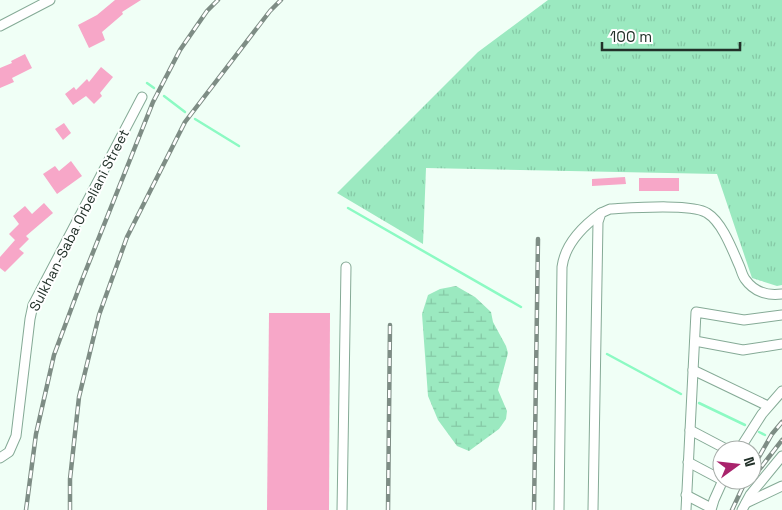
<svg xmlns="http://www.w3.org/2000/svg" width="782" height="510" viewBox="0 0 782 510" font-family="'Space Grotesk',sans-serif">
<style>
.grass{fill:url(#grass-tufts)}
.wetland{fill:url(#wetland-marsh)}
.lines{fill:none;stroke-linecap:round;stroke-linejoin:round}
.stream{stroke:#8cfac3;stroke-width:2.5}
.building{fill:#f7a7c8}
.minor-casing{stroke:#85aa96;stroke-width:11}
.minor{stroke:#fff;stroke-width:9}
.rail-casing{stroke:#7e8d85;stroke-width:4.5}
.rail{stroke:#fff;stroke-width:2.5;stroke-dasharray:8;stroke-linecap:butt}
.labels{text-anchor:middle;stroke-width:4;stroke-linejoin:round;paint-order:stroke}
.street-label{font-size:14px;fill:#223129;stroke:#fff}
</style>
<defs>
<pattern id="grass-tufts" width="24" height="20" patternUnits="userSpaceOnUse" patternTransform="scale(1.25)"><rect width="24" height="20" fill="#9be9c0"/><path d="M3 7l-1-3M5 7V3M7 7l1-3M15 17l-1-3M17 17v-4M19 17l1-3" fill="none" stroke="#85c8a5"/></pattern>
<pattern id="wetland-marsh" width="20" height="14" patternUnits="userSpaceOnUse" patternTransform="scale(1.25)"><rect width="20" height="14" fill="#9be9c0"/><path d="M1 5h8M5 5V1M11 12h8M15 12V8" fill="none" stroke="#85c8a5"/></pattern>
</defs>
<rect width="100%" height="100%" fill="#f0fff6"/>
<path class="grass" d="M 548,0 L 782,0 L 782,285 L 777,286 L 752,278 L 717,174 L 426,168 L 423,244 L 337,193 L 478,52 Z"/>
<path class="wetland" d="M 456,286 L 475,297 L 491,312 L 493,322 L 506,346 L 508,353 L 498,390 L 507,411 L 506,419 L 499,429 L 469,451 L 457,446 L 438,420 L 428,396 L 422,314 L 428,295 L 440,289 Z"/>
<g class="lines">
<g class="stream">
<path d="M 147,83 L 154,88"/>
<path d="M 164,96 L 185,112"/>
<path d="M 195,119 L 239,146"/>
<path d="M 348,208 L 521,307"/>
<path d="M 607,354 L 681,394"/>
<path d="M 699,403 L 745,425"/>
<path d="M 759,432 L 765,435"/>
</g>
</g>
<g class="building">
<path d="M 115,0 L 141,0 L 122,12 L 123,14 L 102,32 L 105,40 L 89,48 L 78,25 L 97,15 Z"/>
<path d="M 25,54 L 32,68 L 12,78 L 14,82 L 0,88 L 0,68 L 12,63 L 11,61 Z"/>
<path d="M 101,67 L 113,77 L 100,93 L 102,96 L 94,104 L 86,96 L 73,105 L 65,94 L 74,87 L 76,90 L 87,79 L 89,82 Z"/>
<path d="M 64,123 L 71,133 L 63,140 L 55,129 Z"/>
<path d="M 71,161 L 82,176 L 57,194 L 43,174 L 55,166 L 59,171 Z"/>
<path d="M 625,177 L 626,184 L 592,186 L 592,179 Z"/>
<rect x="639" y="178" width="40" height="13"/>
<path d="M 44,203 L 53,213 L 26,236 L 29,239 L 19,249 L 24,253 L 5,272 L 0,268 L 0,257 L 15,240 L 9,234 L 19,224 L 13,216 L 25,206 L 32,214 Z"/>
<path d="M 269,313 L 330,313 L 329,510 L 267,510 Z"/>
</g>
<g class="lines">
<g class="minor-casing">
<g id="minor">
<path d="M 0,26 L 50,0"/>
<path d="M 695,341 L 743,350 L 782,344"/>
<path d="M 693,370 L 768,406"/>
<path d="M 690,430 L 728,450"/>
<path d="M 739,450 L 762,414 L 782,391"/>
<path d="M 0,458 L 9,452 L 16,436 L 30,319 L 33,305 L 142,97"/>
<path d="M 688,462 L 722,480"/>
<path d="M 686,495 L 711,508"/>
<path d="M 746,503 L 782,486"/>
<path d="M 342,510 L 346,267"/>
<path d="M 559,510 L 562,267 C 565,244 583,226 601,213"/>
<path d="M 593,510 L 598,222 L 601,213 L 610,209 C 630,208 692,203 707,213 C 722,222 732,249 739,265 C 741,269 742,275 745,279 C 754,292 768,296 782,294"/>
<path d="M 686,510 L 696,312 L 744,320 L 782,315"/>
<path d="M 711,510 L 714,500 L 723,480"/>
<path d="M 742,510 L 750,495 L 782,456"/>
</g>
</g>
<use href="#minor" class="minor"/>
<g class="rail-casing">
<g id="rail">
<path d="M 752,469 L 772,434 L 782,422"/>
<path d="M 752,479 L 782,440"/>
<path d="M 26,510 L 36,434 L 54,355 L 82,280 L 153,102 L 180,50 L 207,11 L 218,0"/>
<path d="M 70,510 L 70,479 L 79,397 L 99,315 L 127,237 L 185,122 L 270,11 L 281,0"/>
<path d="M 388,510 L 390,325"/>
<path d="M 534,510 L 538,239"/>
<path d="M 732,510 L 746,480"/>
</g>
</g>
<use href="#rail" class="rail"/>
</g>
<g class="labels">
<g class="street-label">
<text transform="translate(79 220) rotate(-63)" y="5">Sulkhan-Saba Orbeliani Street</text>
</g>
</g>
<g transform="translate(737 465) rotate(75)"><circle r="24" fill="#ffffff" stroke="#a7ada9"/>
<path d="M0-4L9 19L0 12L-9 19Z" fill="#a9236c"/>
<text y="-8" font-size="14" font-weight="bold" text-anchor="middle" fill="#223129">N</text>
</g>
<path d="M602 42v8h138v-8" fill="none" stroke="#223129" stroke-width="2.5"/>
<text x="610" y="42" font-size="15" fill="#223129" stroke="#ffffff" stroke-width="4" paint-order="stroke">100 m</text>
</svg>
